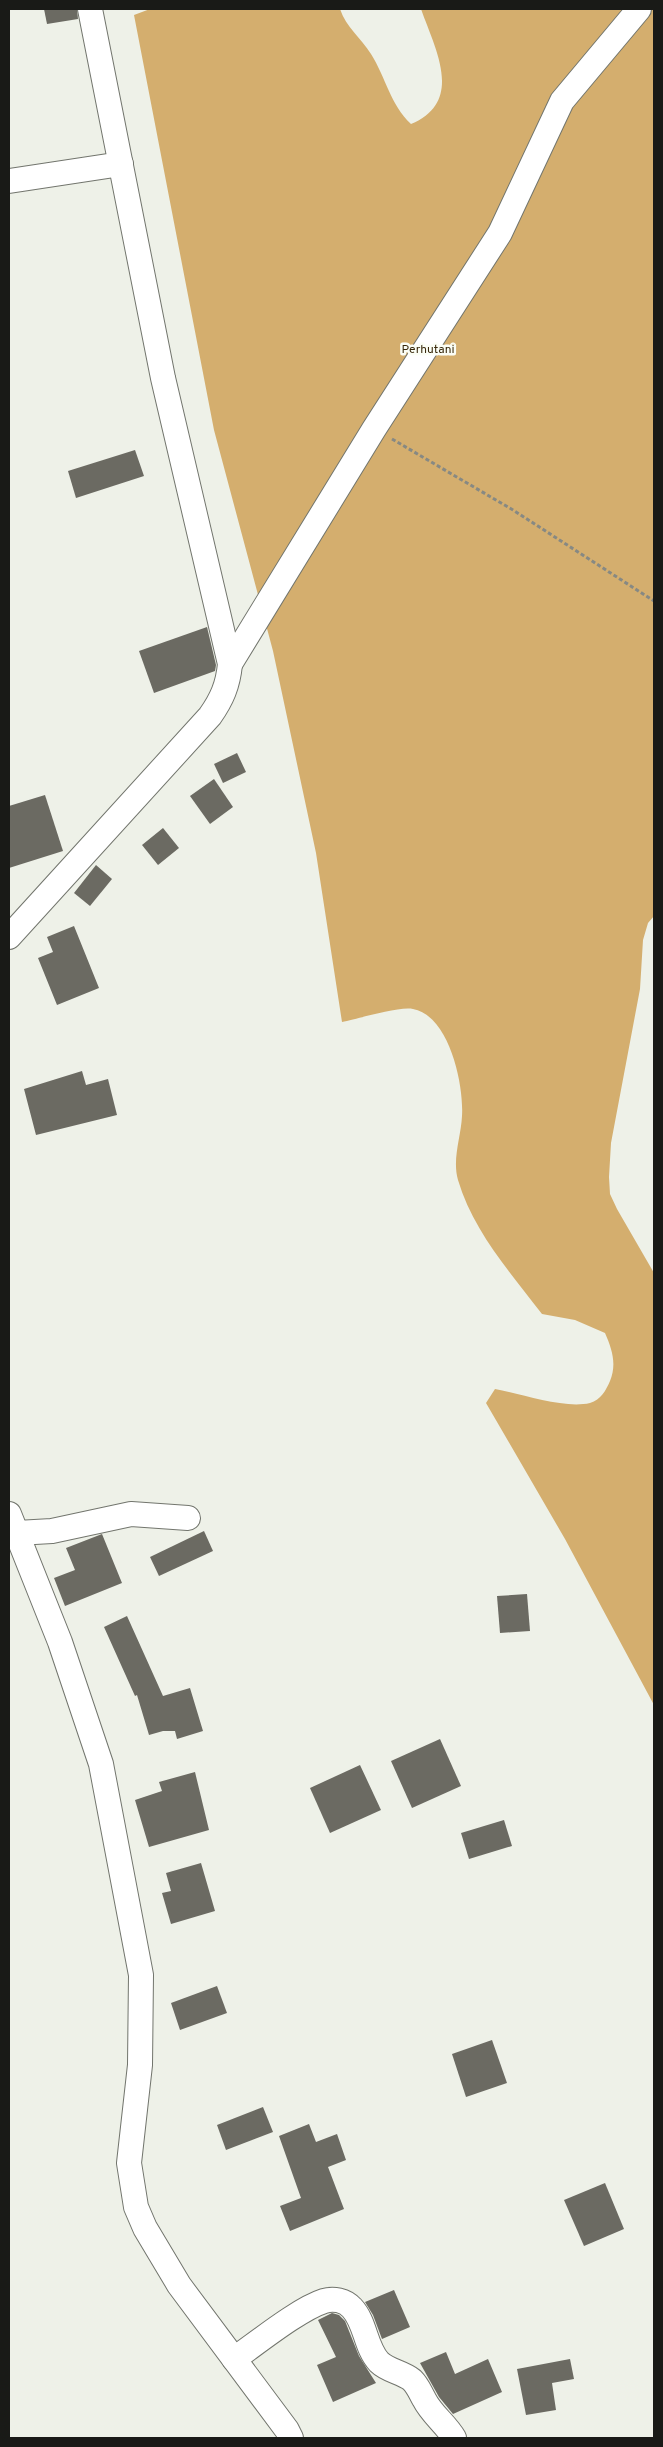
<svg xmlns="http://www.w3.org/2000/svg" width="663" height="2447" viewBox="0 0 663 2447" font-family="Overpass,sans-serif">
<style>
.forest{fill:#d4ae6e}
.building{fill:#6b6a62}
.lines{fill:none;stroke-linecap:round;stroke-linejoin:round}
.minor-casing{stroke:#72756d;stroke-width:26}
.path{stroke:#878983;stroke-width:3;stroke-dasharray:4 2.5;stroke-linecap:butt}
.minor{stroke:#fff;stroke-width:24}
.labels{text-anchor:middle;stroke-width:5;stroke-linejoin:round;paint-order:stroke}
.park-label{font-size:12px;fill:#37270a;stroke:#fbfef6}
</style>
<rect width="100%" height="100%" fill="#eef1e8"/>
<path class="forest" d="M 150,9 L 340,9 C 346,27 361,38 371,54 C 386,78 390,104 411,124 C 465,101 435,49 421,9 L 654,9 L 654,916 L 648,923 L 643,940 L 640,989 L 611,1143 L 609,1177 L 610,1194 L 617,1209 L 654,1273 L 654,1705 L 565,1539 L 486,1403 L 495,1389 C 522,1394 564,1409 590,1403 C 601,1400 606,1390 610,1381 C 617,1364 612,1349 605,1333 L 575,1320 L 542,1314 C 510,1272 473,1231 458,1180 C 452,1159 461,1137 462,1116 C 464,1086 450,1016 413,1009 C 399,1006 358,1019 342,1022 L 316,853 L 273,651 L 214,430 L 134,15 Z"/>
<g class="building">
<path d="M 44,9 L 77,9 L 78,19 L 47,24 Z"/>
<path d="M 135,450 L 144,476 L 76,498 L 68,471 Z"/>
<path d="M 207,627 L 216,665 L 215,671 L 154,693 L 139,651 Z"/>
<path d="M 237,753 L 246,772 L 223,783 L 214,764 Z"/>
<path d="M 214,779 L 233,807 L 210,824 L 190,796 Z"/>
<path d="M 45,795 L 63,851 L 9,868 L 9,806 Z"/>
<path d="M 163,828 L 179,848 L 158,865 L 142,845 Z"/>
<path d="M 96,865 L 112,879 L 90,906 L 74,893 Z"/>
<path d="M 74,926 L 99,988 L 57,1005 L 38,958 L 53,952 L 47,937 Z"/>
<path d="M 82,1071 L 86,1085 L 108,1079 L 117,1115 L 36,1135 L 24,1089 Z"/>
<path d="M 204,1531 L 213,1551 L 159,1576 L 150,1557 Z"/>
<path d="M 102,1534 L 122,1583 L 65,1606 L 54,1578 L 75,1570 L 66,1548 Z"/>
<path d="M 527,1594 L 530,1631 L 500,1633 L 497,1596 Z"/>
<path d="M 127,1616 L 163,1696 L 190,1688 L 203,1731 L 177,1739 L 175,1731 L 163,1731 L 149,1735 L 137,1695 L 135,1696 L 104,1627 Z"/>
<path d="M 440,1739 L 461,1786 L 412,1808 L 391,1761 Z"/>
<path d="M 360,1765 L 381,1810 L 330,1833 L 310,1788 Z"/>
<path d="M 195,1772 L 209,1830 L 149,1847 L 135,1800 L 162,1791 L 159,1782 Z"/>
<path d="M 504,1820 L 512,1846 L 469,1859 L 461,1833 Z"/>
<path d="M 201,1863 L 215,1911 L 171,1924 L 162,1893 L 171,1891 L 166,1873 Z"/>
<path d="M 217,1986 L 227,2013 L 180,2030 L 171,2003 Z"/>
<path d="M 492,2040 L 507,2083 L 466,2097 L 452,2054 Z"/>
<path d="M 263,2107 L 273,2132 L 226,2150 L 217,2125 Z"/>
<path d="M 309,2124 L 316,2142 L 337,2134 L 346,2160 L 328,2167 L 344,2209 L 290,2231 L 280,2206 L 301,2198 L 279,2136 Z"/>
<path d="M 605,2183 L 624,2229 L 584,2246 L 564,2200 Z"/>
<path d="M 394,2290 L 410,2327 L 382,2339 L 373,2315 L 365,2302 Z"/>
<path d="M 332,2313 L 339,2315 L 345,2321 L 359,2356 L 376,2383 L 333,2402 L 317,2365 L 336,2357 L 318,2320 Z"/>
<path d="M 446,2352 L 455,2374 L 488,2359 L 502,2392 L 453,2414 L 439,2397 L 420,2363 Z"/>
<path d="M 570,2359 L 574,2379 L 552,2383 L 556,2410 L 526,2415 L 517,2369 Z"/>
</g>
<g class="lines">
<g class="minor-casing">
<g id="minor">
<path d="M 9,181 L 121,164"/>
<path d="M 230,664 L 374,429 L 500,233 L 562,101 L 639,9"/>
<path d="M 9,937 L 210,716 C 222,699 228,685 230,664 L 163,378 L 90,9"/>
<path d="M 9,1514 L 60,1642 L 101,1764 L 141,1975 L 140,2065 L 129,2163 L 136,2207 L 145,2228 L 179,2285 L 287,2430 L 291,2438"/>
<path d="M 17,1533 L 52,1531 L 131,1514 L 188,1518"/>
<path d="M 234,2359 C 257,2343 299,2309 324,2301 C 333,2298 345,2300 352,2308 C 366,2323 365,2347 379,2362 C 388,2371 402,2372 412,2380 C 418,2386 420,2392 424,2399 C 432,2415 446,2424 454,2438"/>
</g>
</g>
<path class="path" d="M 392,439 L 513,510 L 654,601"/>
<use href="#minor" class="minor"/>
</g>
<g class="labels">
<g class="park-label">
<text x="428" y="353">Perhutani</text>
</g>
</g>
<rect width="663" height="2447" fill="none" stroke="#191a17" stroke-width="20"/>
</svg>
